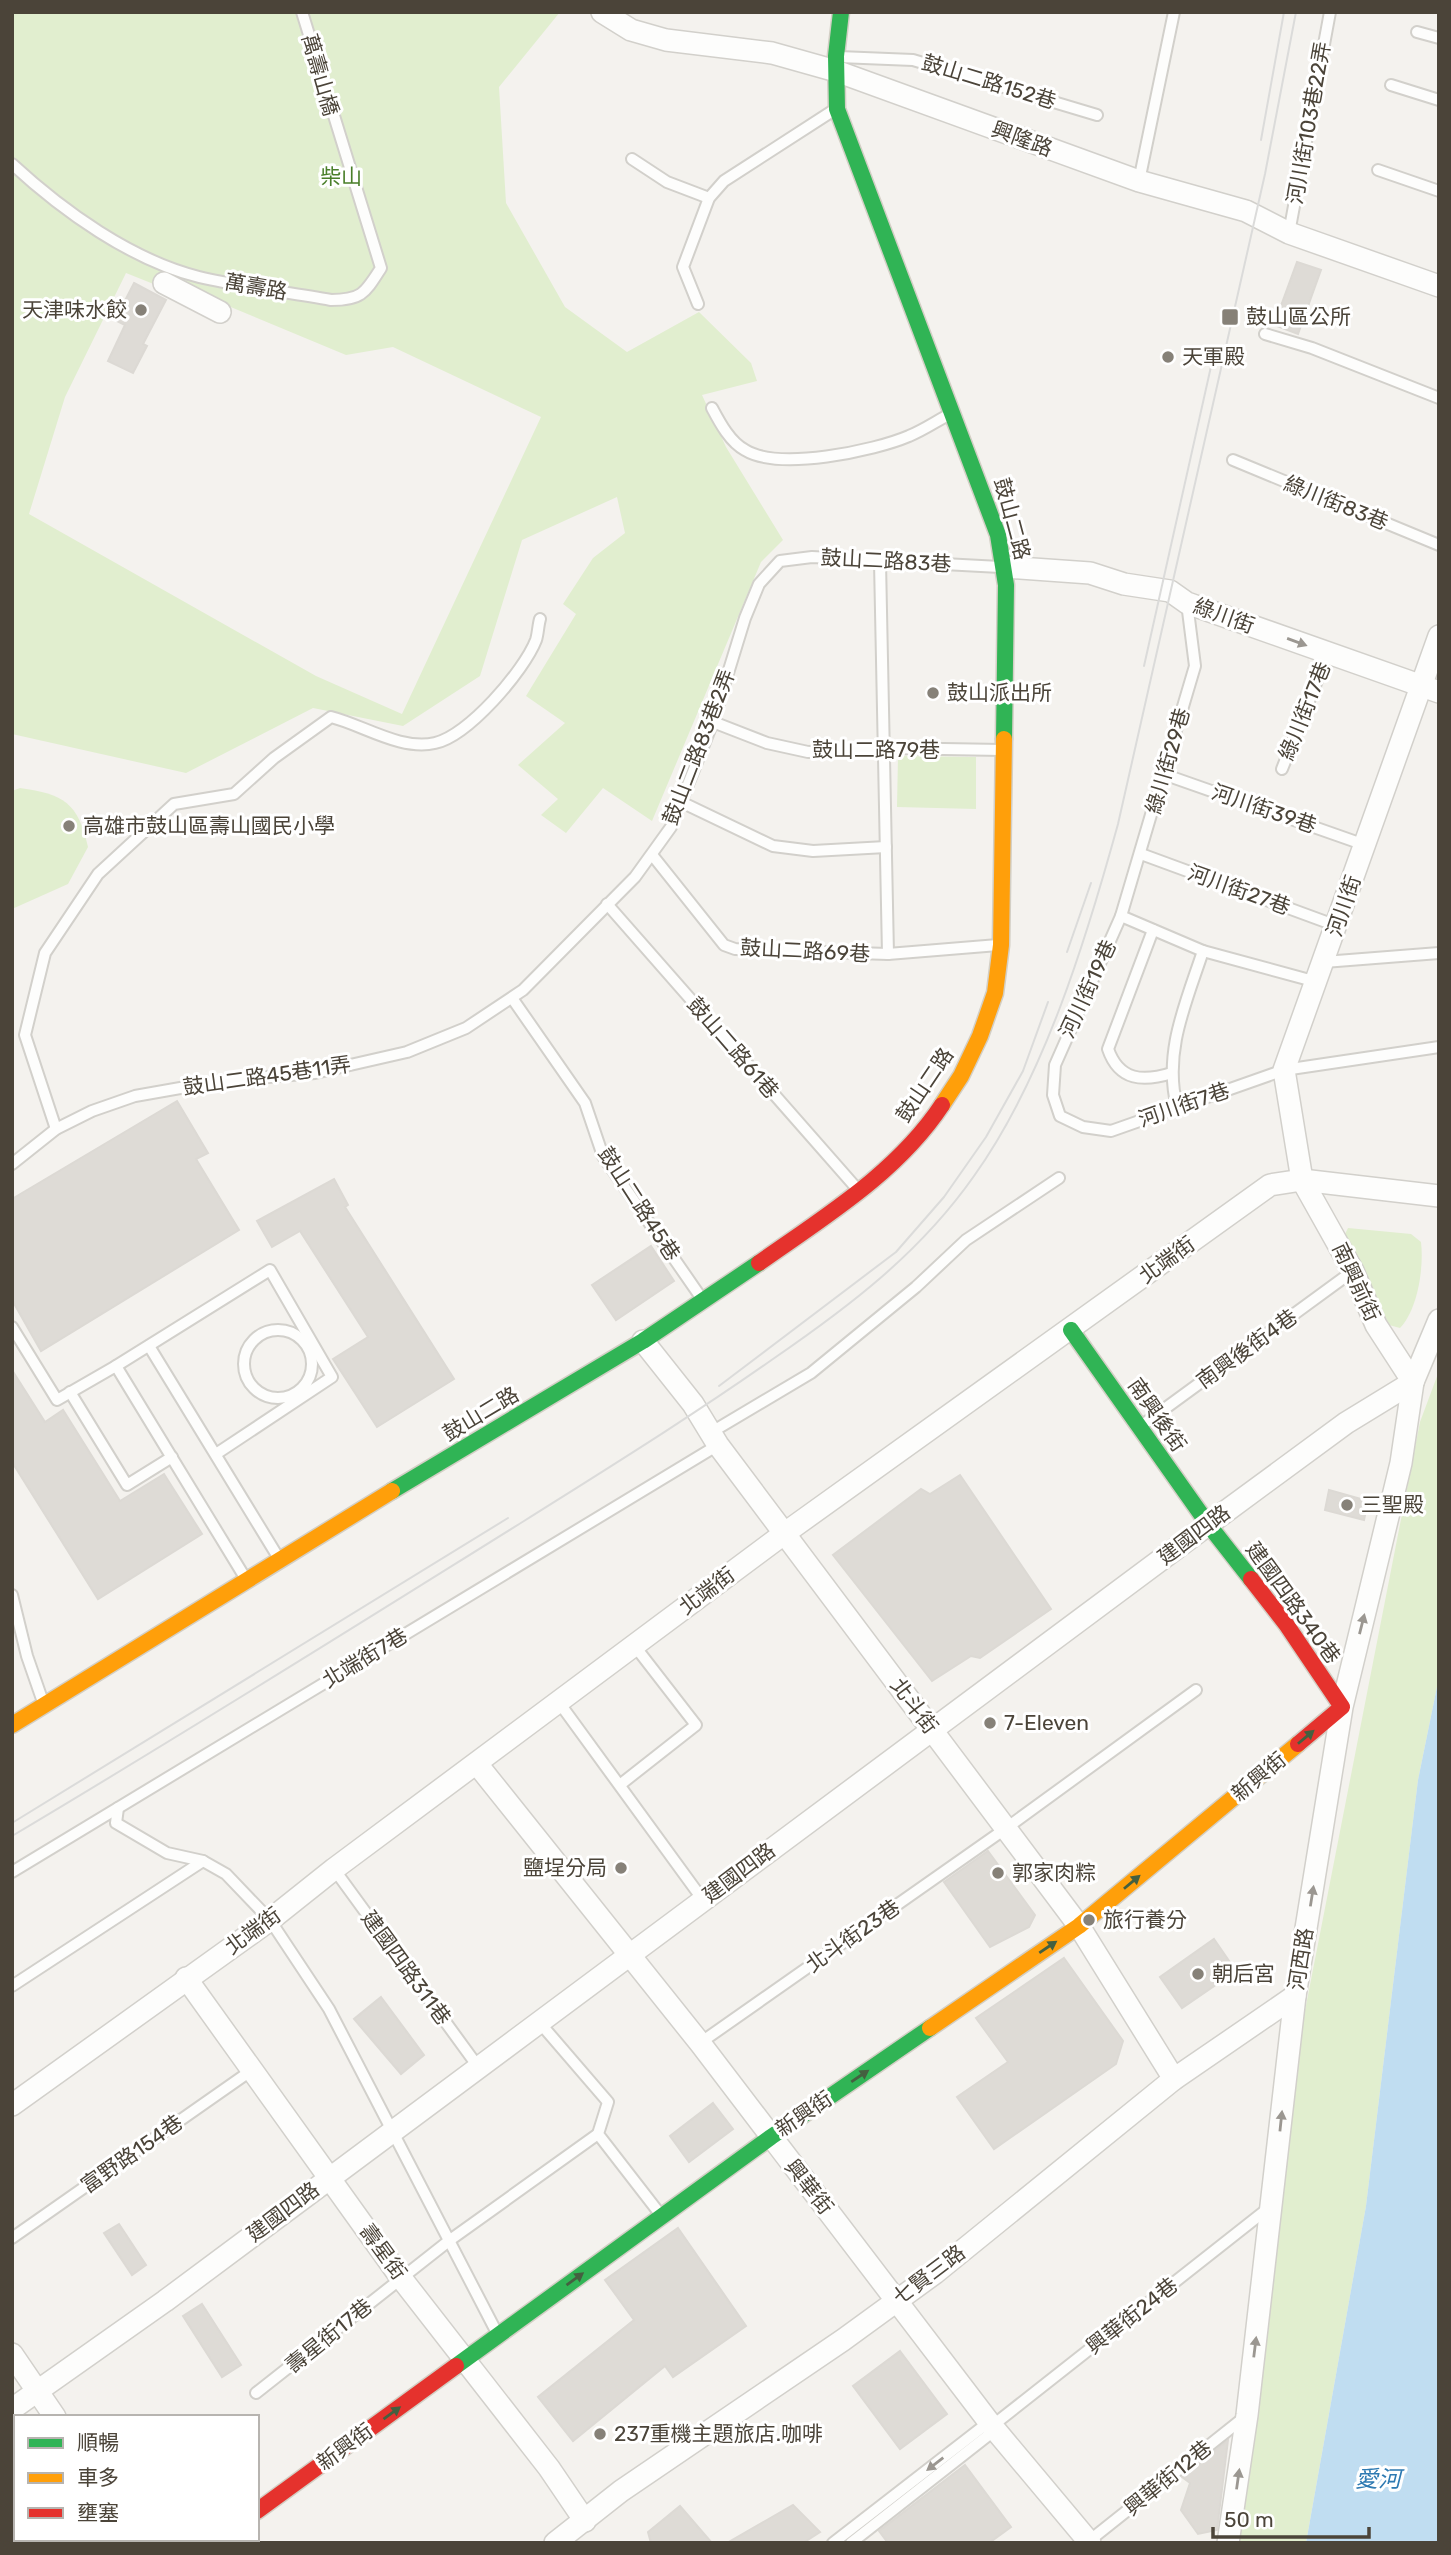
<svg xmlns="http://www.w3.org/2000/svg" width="1451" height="2555" viewBox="0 0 1451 2555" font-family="Rubik,'Noto Sans TC',sans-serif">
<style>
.green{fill:#e1eecf;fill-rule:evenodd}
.water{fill:#c0ddf1}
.building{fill:#dedbd6;stroke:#dcd9d4;stroke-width:2}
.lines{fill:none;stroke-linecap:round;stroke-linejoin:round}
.lane-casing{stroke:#d2d0cb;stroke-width:14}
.street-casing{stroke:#d2d0cb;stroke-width:24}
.fast-casing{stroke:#d3cfc5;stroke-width:19}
.slow-casing{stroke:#d3cfc5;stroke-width:19}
.jam-casing{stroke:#d3cfc5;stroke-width:19}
.lane{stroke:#fdfdfc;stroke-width:10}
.street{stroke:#fdfdfc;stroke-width:21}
.fast{stroke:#30b455;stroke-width:16}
.slow{stroke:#ff9f0a;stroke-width:16}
.jam{stroke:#e5322d;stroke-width:16}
.tram{stroke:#dbdbda;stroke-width:2}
.oneway{fill:#9b9791}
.oneway2{fill:#446040}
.poi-dot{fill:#868178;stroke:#fff;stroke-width:2.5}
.labels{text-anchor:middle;stroke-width:6;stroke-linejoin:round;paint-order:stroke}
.street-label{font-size:21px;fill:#4b4439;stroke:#fff}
.park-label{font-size:21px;fill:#4a7f2a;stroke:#fff}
.poi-label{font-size:21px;fill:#4b4439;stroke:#fff;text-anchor:start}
.water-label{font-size:23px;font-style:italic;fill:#2e7ab2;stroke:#fff}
</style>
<rect width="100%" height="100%" fill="#f4f2ee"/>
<g class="green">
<path d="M 12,12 L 560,12 L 499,87 L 506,203 L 565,307 L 627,352 L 699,312 L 751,363 L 757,381 L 702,395 L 726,447 L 783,540 L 761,562 L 652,821 L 603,788 L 566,833 L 541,815 L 558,799 L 518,765 L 565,723 L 526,696 L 576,614 L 563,604 L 593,558 L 625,533 L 617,497 L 522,540 L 480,676 L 403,726 L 313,708 L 186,773 L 12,734 ZM 126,273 L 161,287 L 209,298 L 346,355 L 393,347 L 541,417 L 402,714 L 316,676 L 29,514 L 65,397 Z"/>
<path d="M 898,756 L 976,757 L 976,809 L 897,807 Z"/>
<path d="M 20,788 C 64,794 78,803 88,847 L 68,884 L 12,909 L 12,791 Z"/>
<path d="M 1348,1228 L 1411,1234 L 1421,1242 C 1424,1267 1418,1309 1400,1328 L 1389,1325 L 1345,1234 Z"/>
<path d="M 1439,1371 L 1439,1677 L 1418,1780 L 1366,2206 L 1306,2543 L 1234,2543 L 1300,2036 L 1420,1422 Z"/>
</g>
<path class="water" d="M 1439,1677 L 1439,2543 L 1306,2543 L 1366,2206 L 1418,1780 Z"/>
<g class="building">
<path d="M 1297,262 L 1321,270 L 1298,334 L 1274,325 Z"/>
<path d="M 134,283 L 166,300 L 143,344 L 147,346 L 133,373 L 108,361 L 125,325 L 115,320 Z"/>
<path d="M 177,1101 L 208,1153 L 196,1159 L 239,1230 L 41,1351 L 12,1300 L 12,1199 Z"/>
<path d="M 334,1179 L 348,1205 L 345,1207 L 454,1379 L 377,1427 L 333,1359 L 368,1337 L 300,1231 L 272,1247 L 257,1221 Z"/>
<path d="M 651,1246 L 674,1281 L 616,1320 L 592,1285 Z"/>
<path d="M 12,1370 L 45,1422 L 63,1410 L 120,1501 L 164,1474 L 202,1534 L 98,1599 L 12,1462 Z"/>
<path d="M 960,1475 L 1051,1609 L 980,1658 L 971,1656 L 932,1681 L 833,1555 L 921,1489 L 930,1494 Z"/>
<path d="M 1329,1490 L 1368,1501 L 1364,1520 L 1325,1510 Z"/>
<path d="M 988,1851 L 1035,1915 L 1029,1927 L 990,1947 L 944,1882 Z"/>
<path d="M 1214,1939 L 1236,1971 L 1182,2008 L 1160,1977 Z"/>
<path d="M 1064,1958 L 1123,2041 L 1116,2064 L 994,2149 L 957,2097 L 1008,2062 L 976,2018 Z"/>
<path d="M 381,1997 L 424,2055 L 401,2074 L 354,2019 Z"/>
<path d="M 713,2103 L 733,2129 L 689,2162 L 670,2136 Z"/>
<path d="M 119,2224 L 146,2265 L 132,2275 L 104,2233 Z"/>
<path d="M 678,2228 L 746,2326 L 673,2377 L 665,2366 L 573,2441 L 538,2397 L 634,2320 L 605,2280 Z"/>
<path d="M 202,2304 L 241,2365 L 222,2377 L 183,2316 Z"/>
<path d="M 900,2351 L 947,2414 L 900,2449 L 853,2386 Z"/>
<path d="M 1228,2440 L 1217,2530 L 1198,2534 L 1181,2510 L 1190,2483 L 1182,2477 Z"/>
<path d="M 965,2465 L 1011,2527 L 989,2543 L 888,2543 L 879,2531 Z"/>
<path d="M 793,2505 L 820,2532 L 803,2543 L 727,2543 Z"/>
<path d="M 680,2506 L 712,2543 L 651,2543 L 648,2532 Z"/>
</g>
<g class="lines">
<g class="lane-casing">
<g id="lane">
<path d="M 1417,32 L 1439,38"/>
<path d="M 839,57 L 913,60 L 1097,115"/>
<path d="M 1391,85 L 1439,100"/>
<path d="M 632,159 L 667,182 L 709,198"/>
<path d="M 12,164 C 63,211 131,260 199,277 C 242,287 287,292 331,300 C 362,300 365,293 381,268 L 302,12"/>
<path d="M 1378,170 L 1439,191"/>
<path d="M 1139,181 L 1174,12"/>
<path d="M 1289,233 L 1330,12"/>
<path d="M 698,304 L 683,267 L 709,198 L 724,181 L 834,110"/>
<path d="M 1265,334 L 1312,348 L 1439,398"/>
<path d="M 712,408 C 720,423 730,442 745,450 C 779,471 874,451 909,436 C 924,430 938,420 952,413"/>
<path d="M 1233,460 L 1439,545"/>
<path d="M 880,562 L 888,954"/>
<path d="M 713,722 L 767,743 L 808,752 L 885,748 L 1002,750"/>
<path d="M 1282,769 L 1328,653"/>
<path d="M 1163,774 L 1365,845"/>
<path d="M 679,801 L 773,846 L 813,851 L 886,847"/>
<path d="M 1141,854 L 1337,926"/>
<path d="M 653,856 L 724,945 L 735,949 L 888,954 L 998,945"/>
<path d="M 607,904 L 859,1191"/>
<path d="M 1121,916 L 1195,666 L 1187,603"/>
<path d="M 1153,930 L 1108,1049 C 1119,1081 1143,1082 1172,1073"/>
<path d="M 1324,962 L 1439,953"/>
<path d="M 1317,982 L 1203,951 L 1121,916 L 1055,1065 L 1053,1095 L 1060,1116 L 1083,1127 L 1111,1131 L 1284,1070 L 1439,1047"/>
<path d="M 512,998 L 585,1103 L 603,1156 L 702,1299"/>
<path d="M 1177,1107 C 1163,1052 1186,1003 1203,951"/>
<path d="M 56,1129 L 25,1035 L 45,953 L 98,874 L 174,804 L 234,794 L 274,758 L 331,717 C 363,725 401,751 435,743 C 468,736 524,671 536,640 C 538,634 538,626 540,619"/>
<path d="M 12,1164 L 56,1129 L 92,1111 L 135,1096 L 220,1081 L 315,1073 L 407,1052 L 466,1028 L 523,990 L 635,877 L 671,827 L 713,722 L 745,618 L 759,584 L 780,561 L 812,557 L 1000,567"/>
<path d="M 12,1327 L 57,1400 L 116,1366 L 270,1270 L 332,1377 L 216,1454"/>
<circle cx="278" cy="1364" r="34"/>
<path d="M 149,1346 L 278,1557"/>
<path d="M 116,1366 L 244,1576"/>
<path d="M 70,1392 L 127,1485 L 172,1457"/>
<path d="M 1141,1426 L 1353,1271"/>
<path d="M 710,1433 L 811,1373 L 916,1287 L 966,1240 L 1059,1178"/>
<path d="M 12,1595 L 27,1656 L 43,1702"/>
<path d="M 558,1701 L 703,1900"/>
<path d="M 621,1784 L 696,1725 L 634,1645"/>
<path d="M 118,1808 L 116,1823 L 167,1853 L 203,1861 L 226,1874 L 270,1920 L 329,2009 L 497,2333"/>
<path d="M 334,1869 L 479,2068"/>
<path d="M 12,1872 L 718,1445"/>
<path d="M 12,1986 L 203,1861"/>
<path d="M 540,2023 L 608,2102 L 598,2134 L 660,2214"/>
<path d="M 700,2043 L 1005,1829 L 1196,1690"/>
<path d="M 12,2238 L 252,2070"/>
<path d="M 256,2393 L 450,2240 L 598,2134"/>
<path d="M 992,2426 L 1270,2207"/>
<path d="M 1089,2541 L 1246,2416"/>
<path d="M 26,2543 L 31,2539"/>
<path d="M 833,2543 L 989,2422"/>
<path d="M 851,2543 L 995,2430"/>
</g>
</g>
<g class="street-casing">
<g id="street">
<path d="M 602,12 L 631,30 L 666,40 L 772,53 L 836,71 L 1139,181 L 1246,211 L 1289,233 L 1439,286"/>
<path d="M 164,283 L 220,312"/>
<path d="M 1005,567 L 1090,573 L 1124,584 L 1170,591 L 1187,603 L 1439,692"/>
<path d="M 643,1341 L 693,1404 L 718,1445 L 1079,1926 L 1174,2079"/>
<path d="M 1413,1382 L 1376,1325 L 1353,1271 L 1302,1180 L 1284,1070 L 1439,636"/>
<path d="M 477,1764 L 700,2043 L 992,2426 L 1090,2543"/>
<path d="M 186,1978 L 401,2278 L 549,2468 L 585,2521"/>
<path d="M 12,2105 L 270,1920 L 334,1869 L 785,1533 L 1270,1185 L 1302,1180 L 1439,1196"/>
<path d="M 12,2354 L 55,2417"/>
<path d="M 12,2409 L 165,2301 L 1225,1512 L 1346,1423 L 1413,1382"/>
<path d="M 145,2539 L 148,2543"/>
<path d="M 214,2543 L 219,2539"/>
<path d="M 555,2543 L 621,2491 L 843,2340 L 935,2273 L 1174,2079 L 1295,1996"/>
<path d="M 1228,2543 L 1247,2415 L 1295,1996 L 1342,1707 L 1401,1463 L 1413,1382 L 1439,1320"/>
</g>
</g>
<g class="fast-casing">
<g id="fast">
<path d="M 841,12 L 836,56 L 837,109 L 998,535 L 1006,585 L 1004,739"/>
<path d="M 1071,1330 L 1208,1524 L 1251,1579"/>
<path d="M 392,1491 L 643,1341 L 759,1263"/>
<path d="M 456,2366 L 771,2137 L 930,2028"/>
</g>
</g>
<g class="slow-casing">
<g id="slow">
<path d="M 942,1105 L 961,1076 L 980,1036 L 995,993 L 1001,945 L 1004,739"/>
<path d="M 12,1725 L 392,1491"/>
<path d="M 930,2028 L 1079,1926 L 1298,1744"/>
</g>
</g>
<g class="jam-casing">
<g id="jam">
<path d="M 759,1263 C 824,1217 897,1173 942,1105"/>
<path d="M 1251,1579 L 1286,1624 L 1342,1707 L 1298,1744"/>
<path d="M 257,2511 L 456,2366"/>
</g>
</g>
<use href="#lane" class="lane"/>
<use href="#street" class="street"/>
<use href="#fast" class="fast"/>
<use href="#slow" class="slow"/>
<use href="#jam" class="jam"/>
<g class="tram">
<path d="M 1261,140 L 1284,12"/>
<path d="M 1144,666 L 1212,362"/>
<path d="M 1067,952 L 1091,883"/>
<path d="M 719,1386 L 896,1252 L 944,1197 L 986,1137 L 1023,1071 L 1048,1002"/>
<path d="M 12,1823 L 508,1518"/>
<path d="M 12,1836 C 184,1734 354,1627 524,1521 C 608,1468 692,1416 773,1359 C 850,1306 920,1253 974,1176 C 1044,1078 1086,940 1118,824 L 1265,174 L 1296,12"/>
</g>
</g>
<defs><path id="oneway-solid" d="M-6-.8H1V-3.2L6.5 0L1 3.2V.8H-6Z" transform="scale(1.75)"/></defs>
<g class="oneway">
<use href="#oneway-solid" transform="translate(1297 642) rotate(20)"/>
<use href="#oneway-solid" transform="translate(1362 1624) rotate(-76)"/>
<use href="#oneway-solid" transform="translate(1312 1896) rotate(-81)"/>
<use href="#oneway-solid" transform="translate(1281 2121) rotate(-84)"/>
<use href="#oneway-solid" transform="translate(1255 2347) rotate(-83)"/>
<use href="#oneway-solid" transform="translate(935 2464) rotate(142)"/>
<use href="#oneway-solid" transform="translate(1238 2479) rotate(-82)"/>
</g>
<g class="oneway2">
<use href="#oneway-solid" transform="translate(1306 1737) rotate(-40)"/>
<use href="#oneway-solid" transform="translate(1132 1882) rotate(-40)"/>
<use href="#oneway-solid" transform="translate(1048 1947) rotate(-34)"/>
<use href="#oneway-solid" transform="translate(860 2076) rotate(-34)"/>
<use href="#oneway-solid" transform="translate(575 2279) rotate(-36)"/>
<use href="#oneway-solid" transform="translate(392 2413) rotate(-36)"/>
</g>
<g class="poi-dot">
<circle cx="141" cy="310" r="7"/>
<rect x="1221" y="308" width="18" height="18" rx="3.5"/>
<circle cx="1168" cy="357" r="7"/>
<circle cx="933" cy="693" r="7"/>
<circle cx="69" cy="826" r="7"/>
<circle cx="1347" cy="1505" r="7"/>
<circle cx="990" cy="1723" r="7"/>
<circle cx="621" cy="1868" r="7"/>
<circle cx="998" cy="1873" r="7"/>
<circle cx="1089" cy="1920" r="7"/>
<circle cx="1198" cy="1974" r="7"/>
<circle cx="600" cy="2434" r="7"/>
</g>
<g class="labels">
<g class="street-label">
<text transform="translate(320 75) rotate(74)" y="7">萬壽山橋</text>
<text transform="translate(989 82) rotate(17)" y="7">鼓山二路152巷</text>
<text transform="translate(1309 123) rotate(-80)" y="7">河川街103巷22弄</text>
<text transform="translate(1022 139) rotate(20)" y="7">興隆路</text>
<text transform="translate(256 287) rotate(10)" y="7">萬壽路</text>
<text transform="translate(1336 503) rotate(22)" y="7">綠川街83巷</text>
<text transform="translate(1012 519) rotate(75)" y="7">鼓山二路</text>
<text transform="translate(886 561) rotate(3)" y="7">鼓山二路83巷</text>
<text transform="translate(1224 616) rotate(20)" y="7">綠川街</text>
<text transform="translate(1305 711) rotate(-68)" y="7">綠川街17巷</text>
<text transform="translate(699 747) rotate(-69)" y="7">鼓山二路83巷2弄</text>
<text x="876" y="757">鼓山二路79巷</text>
<text transform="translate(1168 761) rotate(-74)" y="7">綠川街29巷</text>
<text transform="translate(1264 809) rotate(19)" y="7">河川街39巷</text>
<text transform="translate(1239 890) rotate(20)" y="7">河川街27巷</text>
<text transform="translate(1344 906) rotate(-71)" y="7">河川街</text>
<text transform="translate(805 951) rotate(3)" y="7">鼓山二路69巷</text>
<text transform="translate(1088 989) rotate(-65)" y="7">河川街19巷</text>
<text transform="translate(733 1048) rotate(49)" y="7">鼓山二路61巷</text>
<text transform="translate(267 1076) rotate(-8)" y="7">鼓山二路45巷11弄</text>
<text transform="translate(925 1085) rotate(-56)" y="7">鼓山二路</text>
<text transform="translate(1184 1105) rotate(-19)" y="7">河川街7巷</text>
<text transform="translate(639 1204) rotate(57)" y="7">鼓山二路45巷</text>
<text transform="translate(1167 1260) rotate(-36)" y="7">北端街</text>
<text transform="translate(1356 1282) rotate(65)" y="7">南興前街</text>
<text transform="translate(1247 1349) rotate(-36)" y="7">南興後街4巷</text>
<text transform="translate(481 1414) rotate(-31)" y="7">鼓山二路</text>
<text transform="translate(1157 1415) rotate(55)" y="7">南興後街</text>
<text transform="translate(1194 1535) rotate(-37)" y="7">建國四路</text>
<text transform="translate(707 1591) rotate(-37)" y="7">北端街</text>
<text transform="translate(1293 1603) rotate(54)" y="7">建國四路340巷</text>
<text transform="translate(365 1658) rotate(-31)" y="7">北端街7巷</text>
<text transform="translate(914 1706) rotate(53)" y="7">北斗街</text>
<text transform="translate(1259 1777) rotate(-40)" y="7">新興街</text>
<text transform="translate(739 1873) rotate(-37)" y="7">建國四路</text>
<text transform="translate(253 1931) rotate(-36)" y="7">北端街</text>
<text transform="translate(853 1936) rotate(-35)" y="7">北斗街23巷</text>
<text transform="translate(1301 1959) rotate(-81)" y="7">河西路</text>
<text transform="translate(406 1968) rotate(54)" y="7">建國四路311巷</text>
<text transform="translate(804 2114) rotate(-34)" y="7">新興街</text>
<text transform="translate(132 2154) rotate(-35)" y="7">富野路154巷</text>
<text transform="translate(809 2187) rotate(52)" y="7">興華街</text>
<text transform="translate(283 2212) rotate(-37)" y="7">建國四路</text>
<text transform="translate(383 2252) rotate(54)" y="7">壽星街</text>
<text transform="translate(929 2275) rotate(-37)" y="7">七賢三路</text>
<text transform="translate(1132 2316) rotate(-38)" y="7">興華街24巷</text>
<text transform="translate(329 2336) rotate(-39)" y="7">壽星街17巷</text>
<text transform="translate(345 2447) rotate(-36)" y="7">新興街</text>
<text transform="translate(1168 2478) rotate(-39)" y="7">興華街12巷</text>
</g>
<g class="park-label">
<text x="341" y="184">柴山</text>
</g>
<g class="poi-label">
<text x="127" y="317" text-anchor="end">天津味水餃</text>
<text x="1246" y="324">鼓山區公所</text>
<text x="1182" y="364">天軍殿</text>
<text x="947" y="700">鼓山派出所</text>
<text x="83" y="833">高雄市鼓山區壽山國民小學</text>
<text x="1361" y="1512">三聖殿</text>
<text x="1004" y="1730">7-Eleven</text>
<text x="607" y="1875" text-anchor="end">鹽埕分局</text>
<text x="1012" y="1880">郭家肉粽</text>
<text x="1103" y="1927">旅行養分</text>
<text x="1212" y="1981">朝后宮</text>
<text x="614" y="2441">237重機主題旅店.咖啡</text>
</g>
<g class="water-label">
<text x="1378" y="2487">愛河</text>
</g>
</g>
<rect width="1451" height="2555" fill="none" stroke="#4b4439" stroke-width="28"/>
<rect x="14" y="2415" width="245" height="126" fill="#ffffff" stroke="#b7b4b0" stroke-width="2"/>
<rect x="28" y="2438" width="35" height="10" fill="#30b455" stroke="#b7b4b0" stroke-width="2"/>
<text x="77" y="2450" font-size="21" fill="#4b4439">順暢</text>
<rect x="28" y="2473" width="35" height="10" fill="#ff9f0a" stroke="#b7b4b0" stroke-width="2"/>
<text x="77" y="2485" font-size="21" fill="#4b4439">車多</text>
<rect x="28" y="2508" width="35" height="10" fill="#e5322d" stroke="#b7b4b0" stroke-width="2"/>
<text x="77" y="2520" font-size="21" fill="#4b4439">壅塞</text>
<path d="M1213 2527v10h156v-10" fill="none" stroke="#4b4439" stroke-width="3.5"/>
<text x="1224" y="2527" font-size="21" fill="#4b4439" stroke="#ffffff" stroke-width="5" paint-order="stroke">50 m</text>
</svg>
